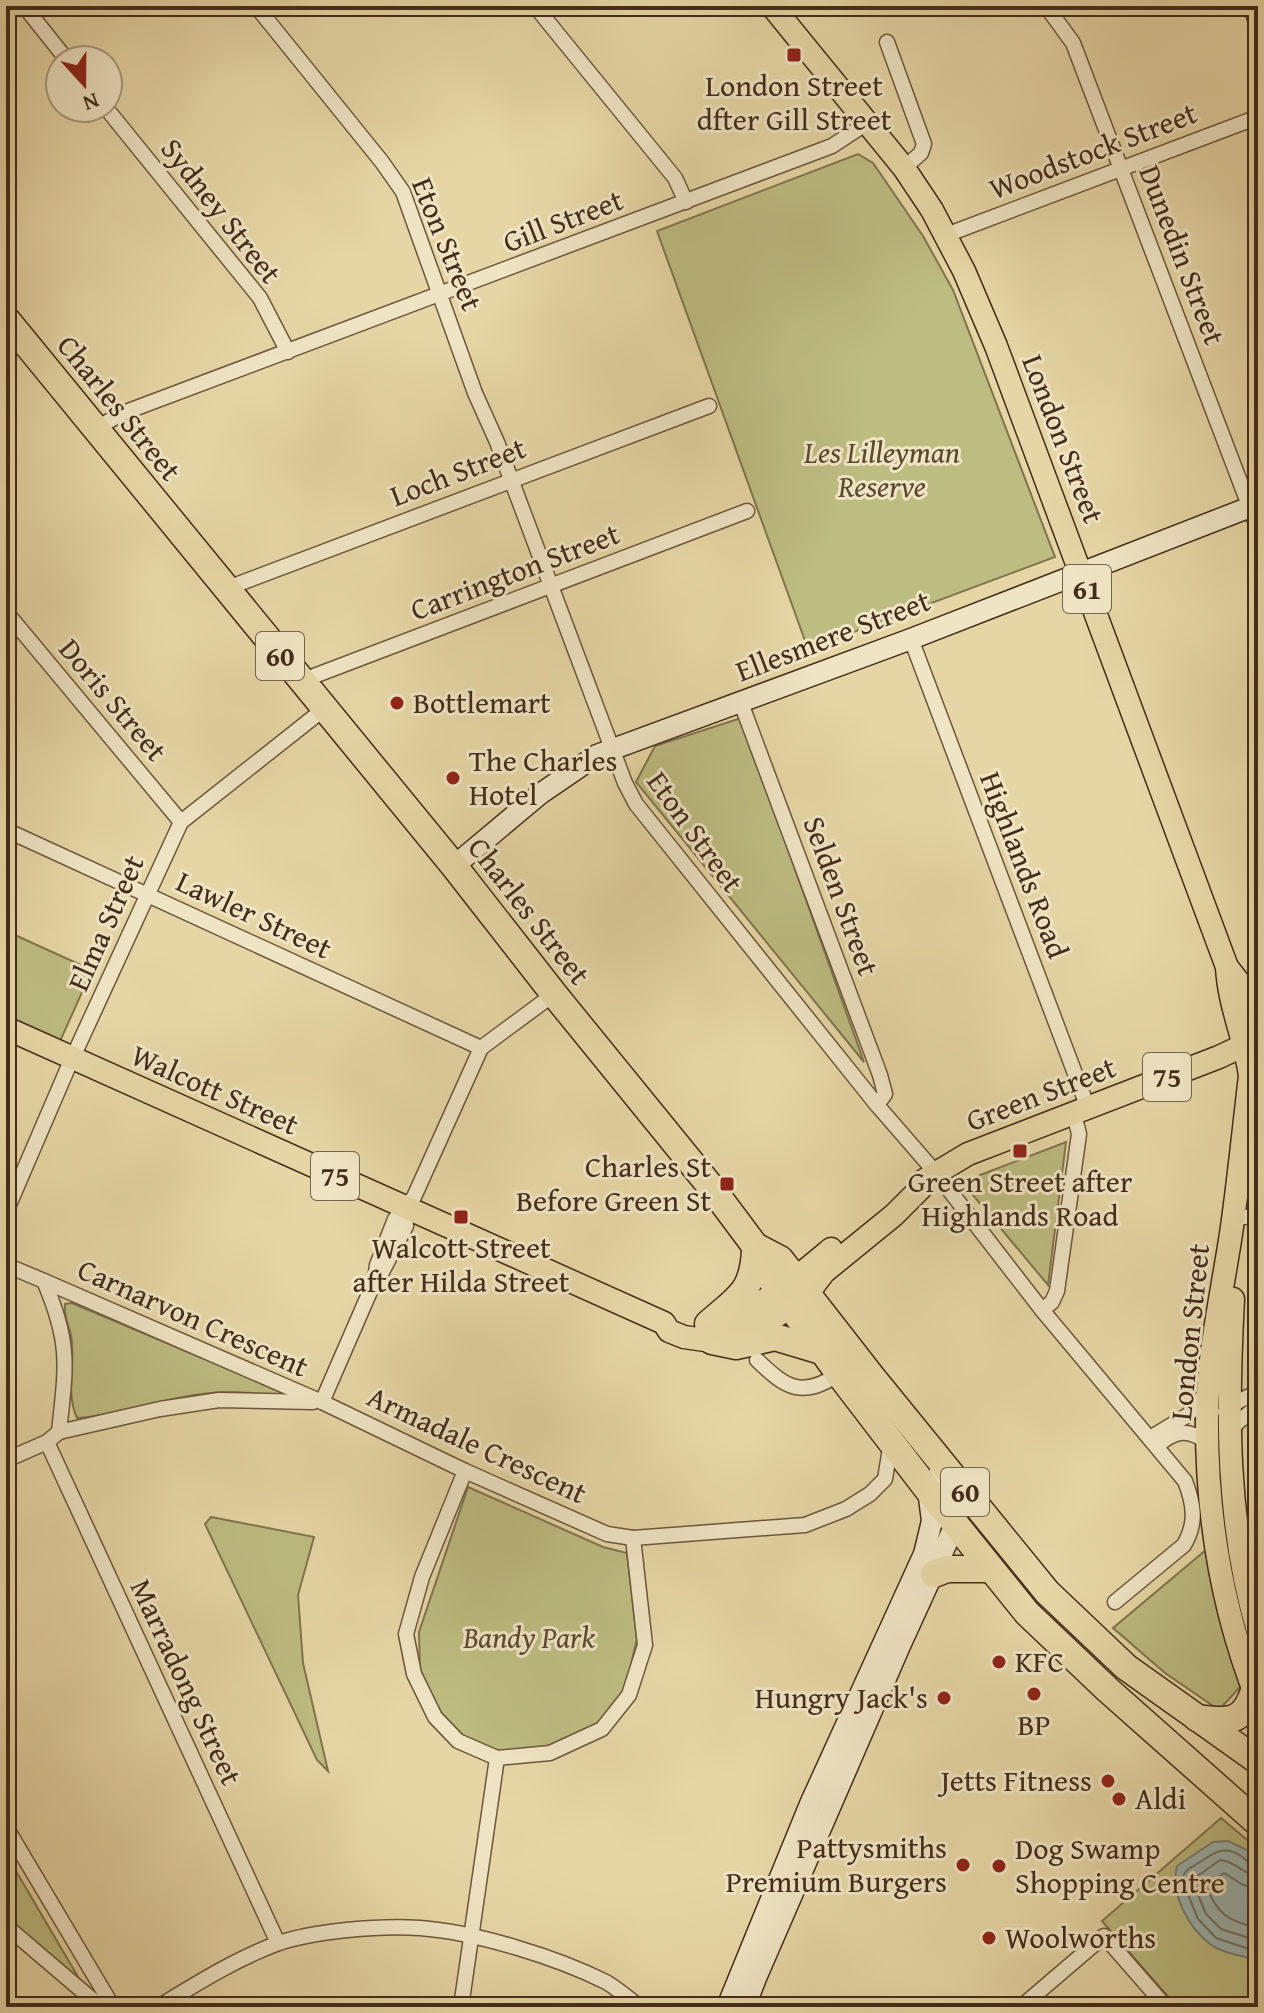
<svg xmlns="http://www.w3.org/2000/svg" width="1264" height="2013" viewBox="0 0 1264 2013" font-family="'Gentium Book Plus',serif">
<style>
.green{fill:#bdbc81;stroke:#80744e;stroke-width:2}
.water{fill:#9cb6b3;stroke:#787f76;stroke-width:2}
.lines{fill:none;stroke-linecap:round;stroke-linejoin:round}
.shore{stroke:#707166;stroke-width:2}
.street-casing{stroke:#6c563d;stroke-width:17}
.secondary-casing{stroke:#432c1a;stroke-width:23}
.primary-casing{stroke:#432c1a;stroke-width:25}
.highway-casing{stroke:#432c1a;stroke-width:29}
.street{stroke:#efe4c4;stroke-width:14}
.secondary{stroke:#efe4c4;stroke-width:20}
.primary{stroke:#e6d6a5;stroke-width:22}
.highway{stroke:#e6d6a5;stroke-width:26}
.poi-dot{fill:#8f2418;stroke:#efe4c4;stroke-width:3}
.labels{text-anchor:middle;stroke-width:6;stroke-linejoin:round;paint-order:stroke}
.shield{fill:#efe4c4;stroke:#77634d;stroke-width:2}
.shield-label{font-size:28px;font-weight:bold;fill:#432c1a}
.poi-label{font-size:30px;fill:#432c1a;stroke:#efe4c4;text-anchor:start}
.street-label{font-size:30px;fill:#432c1a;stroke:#efe4c4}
.park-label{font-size:30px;font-style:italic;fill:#5b492f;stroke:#efe4c4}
</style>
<rect width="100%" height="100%" fill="#e6d6a5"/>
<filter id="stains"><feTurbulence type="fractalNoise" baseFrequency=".0025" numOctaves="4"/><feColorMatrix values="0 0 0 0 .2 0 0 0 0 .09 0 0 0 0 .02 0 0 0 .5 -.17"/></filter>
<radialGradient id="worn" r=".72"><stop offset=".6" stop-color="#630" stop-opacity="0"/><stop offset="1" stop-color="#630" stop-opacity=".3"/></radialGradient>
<g class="green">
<path d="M 858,154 L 873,163 L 923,236 L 953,290 L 1055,557 L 808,649 L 657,231 Z"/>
<path d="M 741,718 L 864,1062 L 636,782 L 655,746 Z"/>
<path d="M 6,931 L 92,970 L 57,1048 L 6,1025 Z"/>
<path d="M 1066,1142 L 1048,1285 L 962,1182 Z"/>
<path d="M 72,1303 L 280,1391 L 278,1396 C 252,1393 228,1390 202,1394 C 160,1399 120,1415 77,1418 C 65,1392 76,1363 71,1335 C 68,1324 64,1317 65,1304 Z"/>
<path d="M 468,1487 L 603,1547 L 627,1553 L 637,1639 L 625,1690 L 601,1723 L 554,1745 L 501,1752 L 464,1739 L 441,1716 L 420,1673 L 419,1632 Z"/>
<path d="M 211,1517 L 314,1537 L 298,1595 L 303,1663 L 328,1771 L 317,1760 L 205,1524 Z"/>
<path d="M 1207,1549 L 1242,1685 L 1219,1710 L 1165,1673 L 1113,1628 Z"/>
<path d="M 1221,1818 L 1258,1849 L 1258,2007 L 1177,2007 L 1102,1921 Z"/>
<path d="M 6,1854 L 81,1982 L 6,1917 Z"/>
</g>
<path class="water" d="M 1228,1841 L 1249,1851 L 1258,1861 L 1258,1961 C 1243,1955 1223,1954 1210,1944 C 1188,1927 1170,1893 1177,1866 L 1213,1842 Z"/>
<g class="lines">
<g class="shore">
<path d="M 1258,1866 C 1249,1865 1248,1861 1241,1856 C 1224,1845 1215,1852 1200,1862 C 1191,1868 1184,1869 1182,1880 L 1198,1919 L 1216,1938 L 1258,1952"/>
<path d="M 1258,1876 C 1243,1875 1236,1861 1220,1860 L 1192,1880 L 1206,1914 L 1221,1929 L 1258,1941"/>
<path d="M 1258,1888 L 1243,1885 L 1224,1873 L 1206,1886 C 1218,1915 1228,1921 1258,1928"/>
</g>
<g class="street-casing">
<g id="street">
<path d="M 24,6 L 67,60"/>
<path d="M 256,6 L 382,162 L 403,192 L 475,393 L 497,442 L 625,783 L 636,804 L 877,1105 L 936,1173 L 1042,1310 L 1185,1481 C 1194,1504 1197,1523 1184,1545 L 1115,1602"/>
<path d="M 535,6 L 675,178 L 686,202"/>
<path d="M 1046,6 L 1073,43 L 1258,529"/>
<path d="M 1250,6 L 1258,27"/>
<path d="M 887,42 L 924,144 L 921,153 L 904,168"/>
<path d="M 106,108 L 260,298 L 288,352"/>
<path d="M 946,235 L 1258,117"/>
<path d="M 95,429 L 123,413 L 832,146 L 867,123"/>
<path d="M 225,589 L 709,406"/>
<path d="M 6,612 L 181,822"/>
<path d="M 911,639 L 1088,1108"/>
<path d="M 303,684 L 314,676 L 747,511"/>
<path d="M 741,703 L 880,1075 L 885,1094 L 877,1105"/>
<path d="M 6,830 L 481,1048"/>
<path d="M 6,1212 L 67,1070 L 181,822 L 324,709"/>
<path d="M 1233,1215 L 1244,1217 L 1258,1216"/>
<path d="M 6,1265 L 44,1281 C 71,1344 66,1366 59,1432"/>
<path d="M 382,1272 L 406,1226 L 405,1207"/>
<path d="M 44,1281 L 322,1402 L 465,1471 L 607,1534 L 633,1538 L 805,1525 L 846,1509 L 870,1494 L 885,1479 L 891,1442"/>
<path d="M 1042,1310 L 1052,1302 L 1057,1291 L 1079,1134 L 1074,1114"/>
<path d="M 757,1360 C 787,1389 802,1398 839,1374"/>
<path d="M 322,1402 L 375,1280 L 377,1265 L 395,1219 L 414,1197 L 481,1048 L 554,994"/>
<path d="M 1225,1412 L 1239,1401 L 1258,1392"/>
<path d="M 1230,1433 L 1238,1422 L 1258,1406"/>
<path d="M 1150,1438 L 1188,1415 L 1207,1391"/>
<path d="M 47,1442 L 278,1943"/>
<path d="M 1157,1446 C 1175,1430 1188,1428 1208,1443"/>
<path d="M 6,1460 L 47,1442 L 59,1432 L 160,1409 L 219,1400 L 313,1402"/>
<path d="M 465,1471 L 422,1577 L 406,1634 L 414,1674 L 435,1717 L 458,1741 L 497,1758 L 550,1753 L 602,1729 L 629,1695 L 645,1645 L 633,1538"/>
<path d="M 6,1827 L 113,2007"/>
<path d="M 6,1926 L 101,2007"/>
<path d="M 158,2007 C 196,1984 234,1960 276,1944 C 312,1931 381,1925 420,1928 C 475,1932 556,1957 606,1982 C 618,1989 629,1999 640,2007"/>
<path d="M 461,2007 L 497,1758"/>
<path d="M 1021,2007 L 1104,1936 L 1166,2007"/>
</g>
</g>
<g class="secondary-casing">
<g id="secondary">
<path d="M 454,866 L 540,794 L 597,755 L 911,639 L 1258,504"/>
<path d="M 727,2007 L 810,1804 L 924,1554 L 932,1521 L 928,1490"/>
<path d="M 745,2007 L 756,1978 L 899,1648 L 955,1525 L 954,1508 L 940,1470"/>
</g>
</g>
<g class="primary-casing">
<g id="primary">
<path d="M 772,6 L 904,168 L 932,210 L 964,271 L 996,346 L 1227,967 C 1229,1006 1245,1038 1250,1076 C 1244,1126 1239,1177 1232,1227 C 1223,1289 1208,1352 1207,1415 C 1206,1512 1222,1611 1258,1701"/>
<path d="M 1227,967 L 1244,989 L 1258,1027"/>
<path d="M 6,1028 L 664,1323 L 669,1331 L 684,1337 L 712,1341 L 745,1333 L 778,1315 L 808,1293 L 824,1272 L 894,1215 L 936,1173"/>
<path d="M 923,1181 L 968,1154 L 1219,1057 L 1255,1040"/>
<path d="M 1233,1299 C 1227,1411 1226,1524 1258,1631"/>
<path d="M 712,1323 C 753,1316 800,1275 831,1249"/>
</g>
</g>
<g class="highway-casing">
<g id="highway">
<path d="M 6,319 L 454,866 L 554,994 L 711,1187 L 755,1246 L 765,1271 L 839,1374 L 928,1490 L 1027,1613 L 1108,1690 L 1258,1823"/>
<path d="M 755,1246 L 780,1259 L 872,1377 L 1047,1592 L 1126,1667 L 1258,1761"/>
<path d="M 708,1324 C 738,1297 753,1293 755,1250"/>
<path d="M 712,1341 L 736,1346 L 775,1337 L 825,1352"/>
<path d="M 934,1574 L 947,1569 L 991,1569"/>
<path d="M 1197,1718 C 1228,1722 1243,1724 1254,1691"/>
</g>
</g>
<use href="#street" class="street"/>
<use href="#secondary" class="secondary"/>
<use href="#primary" class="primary"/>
<use href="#highway" class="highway"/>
</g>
<g class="poi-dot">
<rect x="786" y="47" width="16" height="16" rx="4"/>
<circle cx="397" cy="703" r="8"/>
<circle cx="453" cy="778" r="8"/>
<rect x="1012" y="1143" width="16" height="16" rx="4"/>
<rect x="719" y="1176" width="16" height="16" rx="4"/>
<rect x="453" y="1209" width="16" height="16" rx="4"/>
<circle cx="999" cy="1662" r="8"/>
<circle cx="1034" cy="1694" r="8"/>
<circle cx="944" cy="1698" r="8"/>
<circle cx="1108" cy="1781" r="8"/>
<circle cx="1119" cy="1799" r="8"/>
<circle cx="963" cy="1865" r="8"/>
<circle cx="999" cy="1866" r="8"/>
<circle cx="989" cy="1938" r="8"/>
</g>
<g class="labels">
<g class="shield">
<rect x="1063" y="565" width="48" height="48" rx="6"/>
<rect x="256" y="632" width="48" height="48" rx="6"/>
<rect x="1143" y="1053" width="48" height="48" rx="6"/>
<rect x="311" y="1152" width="48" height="48" rx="6"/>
<rect x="941" y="1468" width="48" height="48" rx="6"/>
</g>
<g class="shield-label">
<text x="1087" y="599">61</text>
<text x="280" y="666">60</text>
<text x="1167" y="1087">75</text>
<text x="335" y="1186">75</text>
<text x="965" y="1502">60</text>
</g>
<g class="poi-label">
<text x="794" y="96" text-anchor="middle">London Street<tspan x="794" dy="34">dfter Gill Street</tspan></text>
<text x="413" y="713">Bottlemart</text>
<text x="469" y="771">The Charles<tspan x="469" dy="34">Hotel</tspan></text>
<text x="711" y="1177" text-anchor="end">Charles St<tspan x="711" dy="34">Before Green St</tspan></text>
<text x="1020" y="1192" text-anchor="middle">Green Street after<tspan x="1020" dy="34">Highlands Road</tspan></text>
<text x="461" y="1258" text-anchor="middle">Walcott Street<tspan x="461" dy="34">after Hilda Street</tspan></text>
<text x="1015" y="1672">KFC</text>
<text x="928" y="1708" text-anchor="end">Hungry Jack's</text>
<text x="1034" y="1735" text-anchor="middle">BP</text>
<text x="1092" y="1791" text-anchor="end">Jetts Fitness</text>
<text x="1135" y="1809">Aldi</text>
<text x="947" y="1858" text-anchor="end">Pattysmiths<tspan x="947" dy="34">Premium Burgers</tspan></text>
<text x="1015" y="1859">Dog Swamp<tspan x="1015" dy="34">Shopping Centre</tspan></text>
<text x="1005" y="1948">Woolworths</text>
</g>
<g class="street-label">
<text transform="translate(1093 151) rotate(-21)" y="10">Woodstock Street</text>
<text transform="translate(221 211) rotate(52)" y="10">Sydney Street</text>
<text transform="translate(563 221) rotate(-21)" y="10">Gill Street</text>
<text transform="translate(447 244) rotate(68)" y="10">Eton Street</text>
<text transform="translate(1182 255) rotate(69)" y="10">Dunedin Street</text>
<text transform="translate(119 408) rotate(51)" y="10">Charles Street</text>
<text transform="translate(1063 439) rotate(69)" y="10">London Street</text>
<text transform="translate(458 472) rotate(-21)" y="10">Loch Street</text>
<text transform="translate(515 572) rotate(-21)" y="10">Carrington Street</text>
<text transform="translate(833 636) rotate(-21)" y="10">Ellesmere Street</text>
<text transform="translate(113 700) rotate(50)" y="10">Doris Street</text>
<text transform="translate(695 832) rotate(54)" y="10">Eton Street</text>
<text transform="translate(1024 865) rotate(69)" y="10">Highlands Road</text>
<text transform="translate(841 896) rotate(70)" y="10">Selden Street</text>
<text transform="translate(529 911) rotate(52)" y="10">Charles Street</text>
<text transform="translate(254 915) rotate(25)" y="10">Lawler Street</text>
<text transform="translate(106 923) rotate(-66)" y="10">Elma Street</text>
<text transform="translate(215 1090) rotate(24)" y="10">Walcott Street</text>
<text transform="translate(1041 1094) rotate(-21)" y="10">Green Street</text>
<text transform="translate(193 1318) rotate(24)" y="10">Carnarvon Crescent</text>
<text transform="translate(1190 1332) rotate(-84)" y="10">London Street</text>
<text transform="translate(477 1445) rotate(25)" y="10">Armadale Crescent</text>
<text transform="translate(186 1682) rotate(65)" y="10">Marradong Street</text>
</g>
<g class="park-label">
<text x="882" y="463">Les Lilleyman<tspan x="882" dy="34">Reserve</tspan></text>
<text x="529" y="1648">Bandy Park</text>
</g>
</g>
<rect width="1264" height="2013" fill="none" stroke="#e6d6a5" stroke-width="32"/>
<rect x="8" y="8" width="1248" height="1997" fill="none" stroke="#432c1a" stroke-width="4"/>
<rect x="16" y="16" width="1232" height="1981" fill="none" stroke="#432c1a" stroke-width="2"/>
<g transform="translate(84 84) rotate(159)"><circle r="38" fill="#efe4c4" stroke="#aa9a80" stroke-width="2"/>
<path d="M0-6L14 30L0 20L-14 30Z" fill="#8f2418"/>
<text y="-12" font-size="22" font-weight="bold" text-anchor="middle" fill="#432c1a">N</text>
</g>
<rect width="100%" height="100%" filter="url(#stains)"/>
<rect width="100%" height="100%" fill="url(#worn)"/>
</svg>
